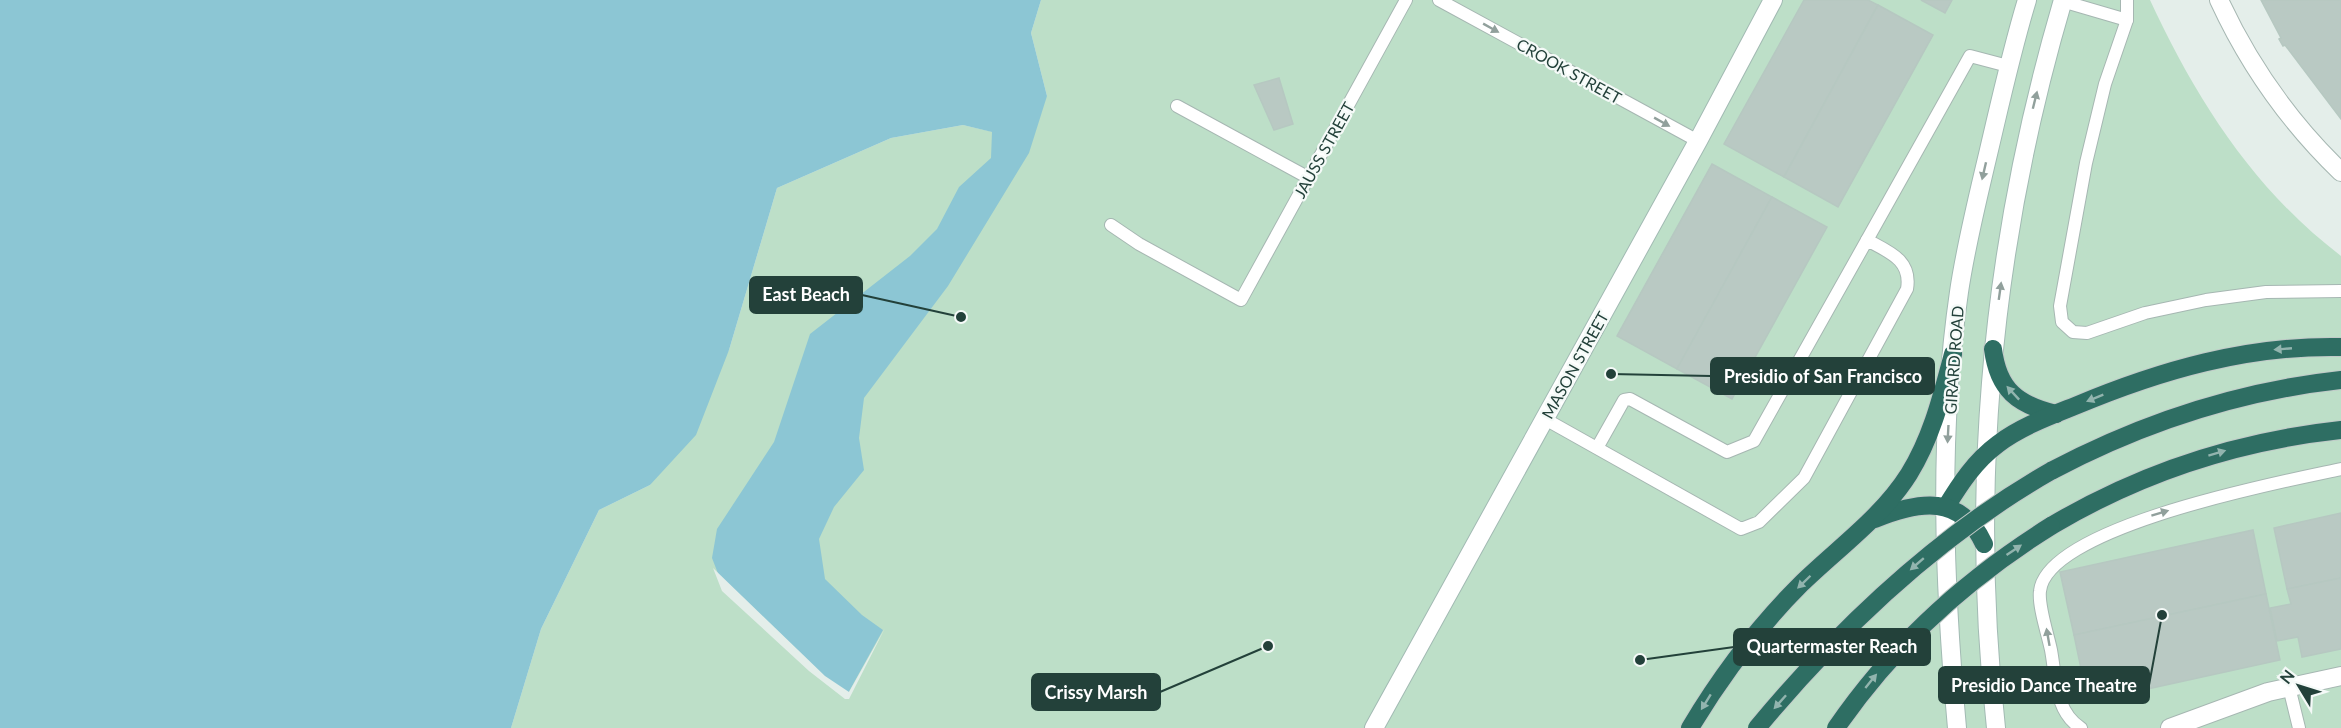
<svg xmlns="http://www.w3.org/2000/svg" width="2341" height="728" viewBox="0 0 2341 728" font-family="Lato,sans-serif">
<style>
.green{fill:#bddfc8}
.water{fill:#8cc6d4}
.pier{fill:#e4eeea}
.building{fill:#b9c9c3;stroke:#b6c8c1;stroke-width:1.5}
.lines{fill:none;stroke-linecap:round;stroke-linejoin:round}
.lane-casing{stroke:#a6b7b2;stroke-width:14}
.street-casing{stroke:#a6b7b2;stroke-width:20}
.secondary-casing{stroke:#a2bab3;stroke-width:20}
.highway-casing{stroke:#c1cac8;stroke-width:20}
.lane{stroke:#fff;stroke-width:12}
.street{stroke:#fff;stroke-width:18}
.secondary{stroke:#fff;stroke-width:18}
.highway{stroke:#2e6e63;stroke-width:18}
.highway-bridge-casing{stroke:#c1cac8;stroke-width:20;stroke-linecap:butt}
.highway-bridge{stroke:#2e6e63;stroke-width:18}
.oneway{fill:#91a09c}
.oneway2{fill:#92b4ae}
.labels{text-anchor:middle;stroke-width:4.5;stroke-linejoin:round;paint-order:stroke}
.street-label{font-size:16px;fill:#23413a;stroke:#f5faf8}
.leader{fill:none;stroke:#23413a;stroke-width:2}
.callout-dot{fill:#23413a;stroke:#f5faf8;stroke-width:2}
.callout{fill:#23413a;stroke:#23413a;stroke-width:2}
.callout-label{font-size:18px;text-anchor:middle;font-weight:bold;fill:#fff}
</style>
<rect width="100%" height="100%" fill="#e4eeea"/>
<path class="green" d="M 1041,0 L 2150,0 C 2196,99 2253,189 2341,256 L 2341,728 L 511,728 L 541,629 L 599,510 L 650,485 L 729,350 L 777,188 L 891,138 L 963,125 L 993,132 L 1047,96 L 1031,33 Z"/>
<path class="water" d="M 0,0 L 1041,0 L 1031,33 L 1047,96 L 1029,153 L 948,286 L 864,398 L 859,438 L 864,470 L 834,507 L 819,539 L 825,579 L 862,615 L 883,630 L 846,697 L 724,589 L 712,558 L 717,529 L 774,442 L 810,334 L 910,256 L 937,229 L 959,187 L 991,158 L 992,132 L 963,125 L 891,138 L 777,188 L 729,350 L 696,435 L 650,485 L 599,510 L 541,629 L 511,728 L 0,728 Z"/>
<path class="pier" d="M 713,568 L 825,676 L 849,692 L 885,628 L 849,699 L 845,699 L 809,671 L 722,591 Z"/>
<g class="building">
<path d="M 1804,0 L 1868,0 L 1878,5 L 1784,177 L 1724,144 Z"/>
<path d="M 1921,0 L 1952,0 L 1945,13 Z"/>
<path d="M 2261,0 L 2341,0 L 2341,119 L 2285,45 L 2283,46 L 2279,39 L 2281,38 Z"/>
<path d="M 1878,5 L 1933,35 L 1838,207 L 1784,177 Z"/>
<path d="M 1279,78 L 1293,124 L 1274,130 L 1254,85 Z"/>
<path d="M 1712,164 L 1772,197 L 1677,369 L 1617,336 Z"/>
<path d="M 1772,197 L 1827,227 L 1732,399 L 1677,369 Z"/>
<path d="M 2341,513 L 2341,578 L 2287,589 L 2274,528 Z"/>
<path d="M 2253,530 L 2266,594 L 2074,635 L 2060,572 Z"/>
<path d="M 2341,578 L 2341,649 L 2302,657 L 2298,637 L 2277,641 L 2270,608 L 2291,604 L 2287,589 Z"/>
<path d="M 2266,594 L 2280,660 L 2088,702 L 2074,635 Z"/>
</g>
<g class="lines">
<g class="lane-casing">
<g id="lane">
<path d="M 1439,0 L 1698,141"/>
<path d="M 2127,0 L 2127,20 L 2105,84 L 2086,163 L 2060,306 L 2062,322 L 2073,332 L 2087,333 L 2145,313 L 2206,300 L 2266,292 L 2341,291"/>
<path d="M 2062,1 L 2127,20"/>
<path d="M 1177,106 L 1309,178"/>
<path d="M 1111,225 L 1139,244 L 1241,300 L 1406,0"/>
<path d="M 1867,240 L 1970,56 L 2008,66"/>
<path d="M 1545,419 L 1741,529 L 1759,522 L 1804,478 L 1907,289 C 1912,260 1889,252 1867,240 L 1754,441 L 1727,452 L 1630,399 L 1624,400 L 1597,448"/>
<path d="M 2289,687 L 2299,728"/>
<path d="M 2081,728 C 2055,712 2056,677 2051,650 C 2048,635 2038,606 2040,591 C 2047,526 2286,481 2341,469"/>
</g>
</g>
<g class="street-casing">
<g id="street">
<path d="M 2219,0 C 2249,65 2289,122 2341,172"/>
<path d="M 2170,728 L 2268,692 L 2341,676"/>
</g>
</g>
<g class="secondary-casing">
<g id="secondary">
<path d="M 1374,728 L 1698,141 L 1773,0"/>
<path d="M 1957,728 C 1944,584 1938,436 1959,292 C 1966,244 1978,197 1989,150 C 2001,99 2012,49 2027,0"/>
<path d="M 1996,728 C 1969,482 1993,237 2063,0"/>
</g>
</g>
<g class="highway-casing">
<g id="highway">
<path d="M 1993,349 C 1998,390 2018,405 2056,414"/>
<path d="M 2051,471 C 2142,423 2239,391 2341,380"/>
<path d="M 1946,507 C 1960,484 1975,461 1998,444 C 2020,427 2050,416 2075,406 C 2161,370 2248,345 2341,347"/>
<path d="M 1875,519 C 1919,501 1961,494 1984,544"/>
<path d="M 2051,526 C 2140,473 2238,441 2341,430"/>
<path d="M 1690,728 C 1721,676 1758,627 1801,584 C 1838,548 1882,517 1909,474 C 1932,437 1942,395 1953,354"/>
</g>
</g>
<use href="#lane" class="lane"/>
<use href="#street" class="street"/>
<use href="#secondary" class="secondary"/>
<use href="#highway" class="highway"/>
<g class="highway-bridge-casing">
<g id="highway-bridge">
<path d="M 1757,728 C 1841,627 1937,536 2051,471"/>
<path d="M 1836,728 C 1893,645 1966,579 2051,526"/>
</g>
</g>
<use href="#highway-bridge" class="highway-bridge"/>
</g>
<defs><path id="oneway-solid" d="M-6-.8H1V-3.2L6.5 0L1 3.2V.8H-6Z" transform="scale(1.5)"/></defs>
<g class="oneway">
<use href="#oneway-solid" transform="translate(1491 28) rotate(29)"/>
<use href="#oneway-solid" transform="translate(2035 100) rotate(-76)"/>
<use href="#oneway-solid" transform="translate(1662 122) rotate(29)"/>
<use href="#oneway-solid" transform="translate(1984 171) rotate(103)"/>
<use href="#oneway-solid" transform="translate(2000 291) rotate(-82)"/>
<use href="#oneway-solid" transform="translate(1948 434) rotate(93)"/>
<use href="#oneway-solid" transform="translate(2160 513) rotate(-17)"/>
<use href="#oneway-solid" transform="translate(2048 637) rotate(-100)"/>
</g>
<g class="oneway2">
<use href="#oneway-solid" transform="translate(2283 349) rotate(175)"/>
<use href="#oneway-solid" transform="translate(2013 393) rotate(-133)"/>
<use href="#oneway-solid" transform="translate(2095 398) rotate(158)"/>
<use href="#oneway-solid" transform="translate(2217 453) rotate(-17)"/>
<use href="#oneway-solid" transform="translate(2014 550) rotate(-34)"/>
<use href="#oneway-solid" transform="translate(1917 564) rotate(139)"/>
<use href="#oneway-solid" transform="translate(1804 582) rotate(136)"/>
<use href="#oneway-solid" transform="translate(1871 681) rotate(-51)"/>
<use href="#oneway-solid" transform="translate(1706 702) rotate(122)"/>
<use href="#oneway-solid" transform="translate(1780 702) rotate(132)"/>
</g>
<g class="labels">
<g class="street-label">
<text transform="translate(1569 71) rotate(29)" y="6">CROOK STREET</text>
<text transform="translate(1324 150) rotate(-61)" y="6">JAUSS STREET</text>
<text transform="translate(1954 360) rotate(-86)" y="6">GIRARD ROAD</text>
<text transform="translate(1575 365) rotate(-61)" y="6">MASON STREET</text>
</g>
</g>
<path class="leader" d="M961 317L862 295M1611 374L1711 376M1640 660L1734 647M2162 615L2149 685M1268 646L1160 692"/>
<g class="callout-dot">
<circle cx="961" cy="317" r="6"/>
<circle cx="1611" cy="374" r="6"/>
<circle cx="1640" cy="660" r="6"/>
<circle cx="2162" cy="615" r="6"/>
<circle cx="1268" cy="646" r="6"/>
</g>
<g class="callout">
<rect x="750" y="277" width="112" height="36" rx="6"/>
<rect x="1711" y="358" width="223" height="36" rx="6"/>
<rect x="1734" y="629" width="196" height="36" rx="6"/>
<rect x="1939" y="667" width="210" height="36" rx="6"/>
<rect x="1032" y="674" width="128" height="36" rx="6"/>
</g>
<g class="callout-label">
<text x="806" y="301">East Beach</text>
<text x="1823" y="383">Presidio of San Francisco</text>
<text x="1832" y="653">Quartermaster Reach</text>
<text x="2044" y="692">Presidio Dance Theatre</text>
<text x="1096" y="699">Crissy Marsh</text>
</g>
<g transform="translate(2299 686) rotate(308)" stroke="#f5faf8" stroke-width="4.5" paint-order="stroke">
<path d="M0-4.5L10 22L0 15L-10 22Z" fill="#23413a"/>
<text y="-9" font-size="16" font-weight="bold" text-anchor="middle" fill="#23413a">N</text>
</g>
</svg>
